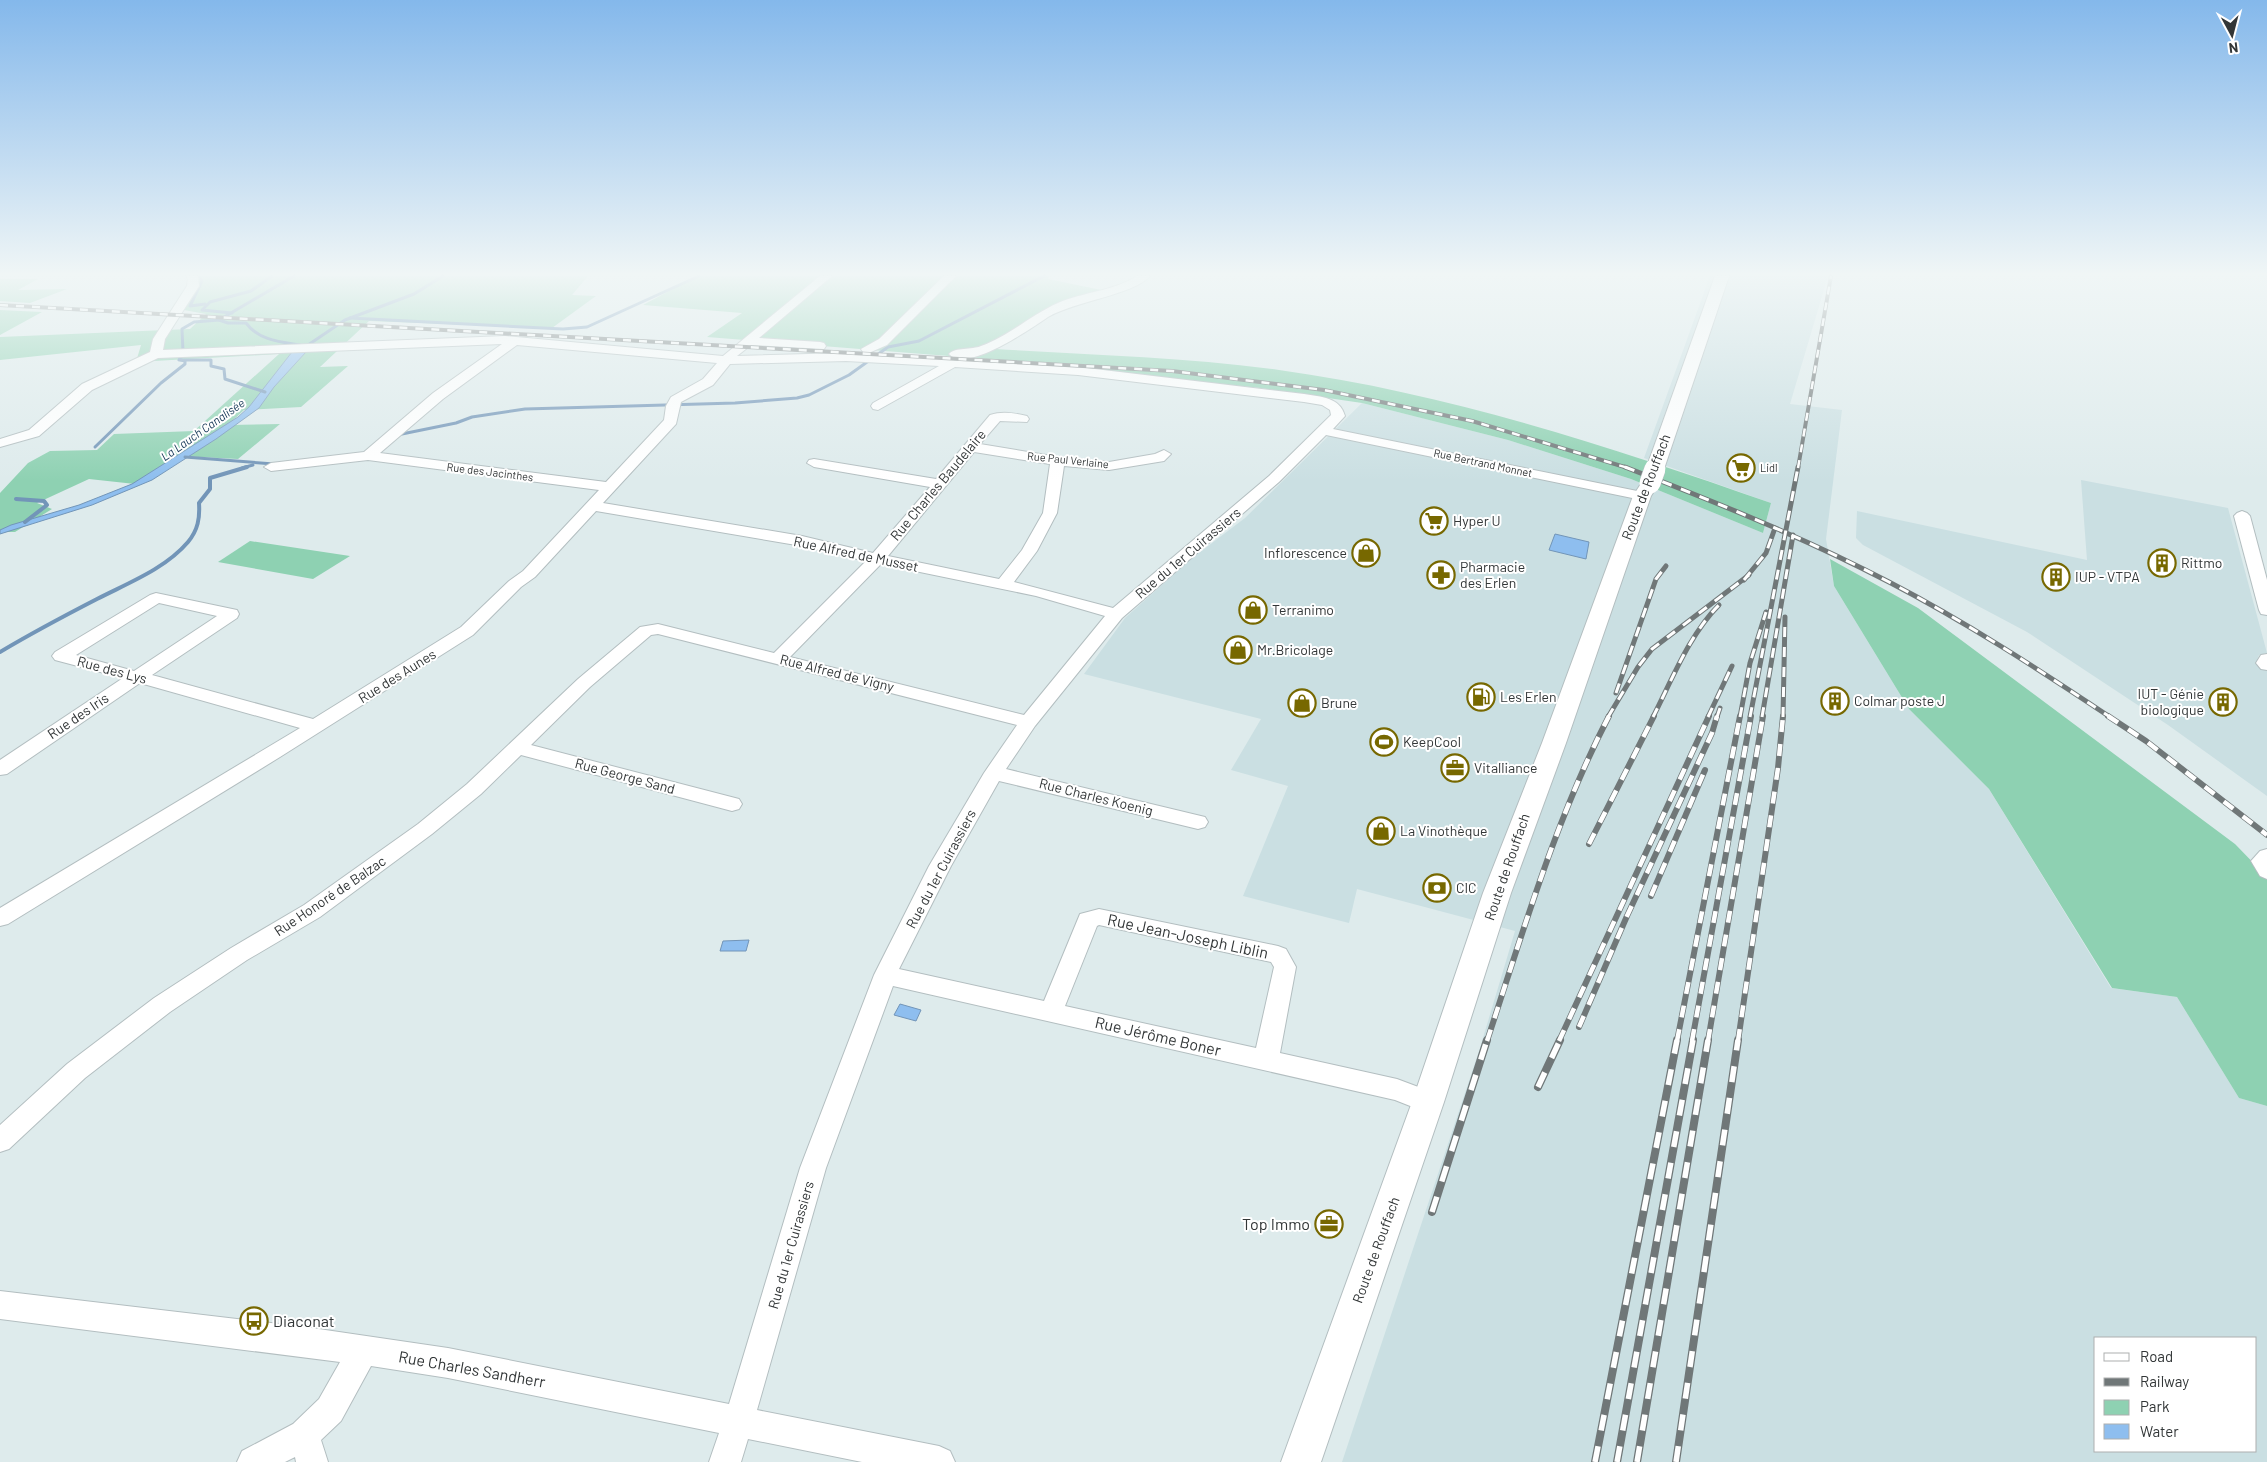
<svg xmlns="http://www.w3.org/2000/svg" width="2267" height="1462" viewBox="0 0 2267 1462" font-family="Barlow,sans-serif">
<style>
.built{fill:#cadfe2;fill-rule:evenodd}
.green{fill:#8ed1b2}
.water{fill:#8ebeef;stroke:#7295b8}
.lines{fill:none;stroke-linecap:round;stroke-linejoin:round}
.stream-far1{stroke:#7295b8;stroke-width:3}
.stream{stroke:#7295b8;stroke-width:4}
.minor-casing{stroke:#b3bec0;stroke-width:2}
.major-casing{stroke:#b3bec0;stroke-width:2}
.minor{fill:#fff;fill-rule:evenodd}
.major{fill:#fff;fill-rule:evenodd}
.rail-far3-casing{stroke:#707778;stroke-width:4}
.rail-far2-casing{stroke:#707778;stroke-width:5}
.rail-far1-casing{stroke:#707778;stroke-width:6}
.rail-casing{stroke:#707778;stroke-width:8}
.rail-far3{stroke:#fff;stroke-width:2.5;stroke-dasharray:8;stroke-linecap:butt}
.rail-far2{stroke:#fff;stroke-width:3;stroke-dasharray:10;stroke-linecap:butt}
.rail-far1{stroke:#fff;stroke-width:4.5;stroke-dasharray:12;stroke-linecap:butt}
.rail{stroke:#fff;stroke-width:5.5;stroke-dasharray:16;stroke-linecap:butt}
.major-bridge-casing{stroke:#b3bec0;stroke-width:22;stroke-linecap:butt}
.major-bridge{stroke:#fff;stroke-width:21}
.labels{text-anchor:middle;stroke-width:4;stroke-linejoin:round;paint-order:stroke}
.far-street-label{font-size:11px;fill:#323637;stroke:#fff}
.far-poi-label{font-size:11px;fill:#323637;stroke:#fff;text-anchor:start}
.far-water-label{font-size:12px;font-style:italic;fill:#123454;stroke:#fff}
.street-label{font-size:14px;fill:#323637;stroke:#fff}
.poi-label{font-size:14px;fill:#323637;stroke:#fff;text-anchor:start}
.near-street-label{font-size:16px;fill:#323637;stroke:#fff}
.near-poi-label{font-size:16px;fill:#323637;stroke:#fff;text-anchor:end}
</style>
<rect width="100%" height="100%" fill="#deebec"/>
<g class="built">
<path d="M 1710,276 L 1828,276 L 1790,404 L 1842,410 L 1826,539 L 1834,586 L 1909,709 L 1989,789 L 2111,988 L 2177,997 L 2239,1098 L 2267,1106 L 2267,1462 L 1342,1462 L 1480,1048 L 1515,931 L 1357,889 L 1349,923 L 1243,896 L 1288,786 L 1231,770 L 1261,719 L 1084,674 L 1125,618 L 1191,559 L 1245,518 L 1362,403 L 1508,440 L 1631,479 L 1763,533 L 1771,503 L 1644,458 ZM 2096,1338 L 2256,1338 L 2256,1451 L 2096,1451 Z"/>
<path d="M 2081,480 L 2228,508 L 2267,653 L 2259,655 L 2257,660 L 2267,670 L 2267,796 L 2168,725 L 2027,632 L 1863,545 L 1856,538 L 1857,511 L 2087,560 Z"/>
</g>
<g class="green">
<path d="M 197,276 L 588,276 L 572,295 L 596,296 L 552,328 L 369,321 L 320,367 L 348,366 L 301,407 L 244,410 L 228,425 L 280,424 L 238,459 L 179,456 L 135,484 L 89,479 L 37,503 L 52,509 L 15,532 L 0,532 L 0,493 L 28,463 L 50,451 L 97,450 L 114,434 L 194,431 L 279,354 L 136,362 L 141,345 L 0,360 L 0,337 L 190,329 L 206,314 L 184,310 Z"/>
<path d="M 697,276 L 1050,276 L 1048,279 L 1111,292 L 1056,310 L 996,349 C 1090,355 1185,357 1279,370 C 1447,393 1611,447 1771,503 L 1763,533 L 1631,479 L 1508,440 L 1362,403 L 1260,388 L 1103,373 L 1100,368 L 707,337 L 742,313 L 643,305 Z"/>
<path d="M 0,279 L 38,279 L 18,290 L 67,289 L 30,303 L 0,301 Z"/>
<path d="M 0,310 L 42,312 L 0,335 Z"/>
<path d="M 250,541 L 350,556 L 313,579 L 218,562 Z"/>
<path d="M 1830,559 L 1918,608 L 2235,844 L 2267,877 L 2267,1106 L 2239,1098 L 2177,997 L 2112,988 L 1989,789 L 1909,709 L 1834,586 Z"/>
</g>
<g class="water">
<path d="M 292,352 L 306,352 L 274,387 L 259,408 L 216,439 L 152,480 L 92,505 L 0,534 L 0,530 L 11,525 L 79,505 L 132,484 L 238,417 L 249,407 Z"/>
<path d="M 1555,534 L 1589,542 L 1586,559 L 1549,550 Z"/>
<path d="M 749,940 L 746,951 L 720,951 L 723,941 Z"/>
<path d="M 900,1004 L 921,1010 L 916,1021 L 894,1015 Z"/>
</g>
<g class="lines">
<g class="stream-far1">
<path d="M 198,276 L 202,281 L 190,306 L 205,304"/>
<path d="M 294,276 L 219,320 L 228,323 L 246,323 C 260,342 284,342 306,346"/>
<path d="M 232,313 L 202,310 L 210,302 L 251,291 L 272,276"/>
<path d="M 350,318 L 563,329 L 587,327 L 699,276"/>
<path d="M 219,320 L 194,322 L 182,329 L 183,352 L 179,360 L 211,360 L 211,366 L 224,369 L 225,379 L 265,392"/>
<path d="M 305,347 L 345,320 L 414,294 L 443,276"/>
<path d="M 397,435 L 456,423 L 472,417 L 525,409 L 735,403 L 797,398 L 809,395 L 849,375 L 888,347 L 919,341 L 1044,276"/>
<path d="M 95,447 L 161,383 L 185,364 L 185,361 L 181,360"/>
<path d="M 185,457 L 274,464"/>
<path d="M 242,468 L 253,465"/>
</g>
<g class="stream">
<path d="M 16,499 L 44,501 L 47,505 L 25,522"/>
<path d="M 0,652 C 32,633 64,616 97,599 C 128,583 165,569 188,542 C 198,530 200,518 199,503 L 210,489 L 210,478 L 247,467"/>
</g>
<g class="minor-casing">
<g id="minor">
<path d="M 186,276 L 198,276 L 199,286 L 165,339 L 163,350 L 505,336 L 723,356 L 820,276 L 832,276 L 759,338 L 820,342 L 824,343 L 826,346 L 824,349 L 751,345 L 737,356 L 846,353 L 1078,367 L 1304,394 C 1321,397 1340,397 1345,416 L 1333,429 L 1647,493 L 1649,496 L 1642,500 L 1326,435 L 1279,482 L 1122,618 L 1035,726 L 1006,769 L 1205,817 L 1208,822 L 1205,827 L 1198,829 L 999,781 L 951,866 L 899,969 L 1044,1001 L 1080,914 L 1099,909 L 1278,946 L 1286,949 L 1296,967 L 1280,1053 L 1397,1079 L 1437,1094 L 1441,1102 L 1437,1110 L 1428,1113 L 1395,1100 L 893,986 L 826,1168 L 757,1410 L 939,1446 L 950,1451 L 955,1462 L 862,1462 L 748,1439 L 741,1462 L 709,1462 L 719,1433 L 448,1378 L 371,1366 L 341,1421 L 321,1440 L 328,1462 L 296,1462 L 295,1457 L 285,1462 L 237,1462 L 242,1451 L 293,1424 L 319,1399 L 340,1362 L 0,1319 L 0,1291 L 305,1327 L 448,1348 L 729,1404 L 800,1168 L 874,975 L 929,866 L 984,773 L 1017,725 L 658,634 L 651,635 L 590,687 L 531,745 L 739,799 L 742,804 L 739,809 L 732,811 L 521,755 L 481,794 L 432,834 L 320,917 L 247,960 L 170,1012 L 85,1078 L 9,1149 L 0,1152 L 0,1125 L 67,1064 L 154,998 L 231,948 L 304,905 L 418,824 L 467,784 L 578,679 L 640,627 L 658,624 L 774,653 L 866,561 L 802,546 L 596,511 L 535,577 L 521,587 L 473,635 L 280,757 L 8,924 L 0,926 L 0,908 L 300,728 L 140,683 L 7,774 L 0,775 L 0,760 L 123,678 L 55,660 L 52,656 L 55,652 L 150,595 L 156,593 L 237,610 L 239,614 L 237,618 L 152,675 L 313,719 L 461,627 L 509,581 L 523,571 L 599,490 L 368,460 L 271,471 L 264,467 L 271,463 L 364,452 L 433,393 L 502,344 L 158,358 L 92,390 L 39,436 L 0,447 L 0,439 L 29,430 L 82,384 L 150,352 L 153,339 L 187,286 L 188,279 ZM 517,345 L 717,363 L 703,379 L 671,397 L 666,406 L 664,420 L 606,482 L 380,453 L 443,399 ZM 846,361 L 939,366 L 873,403 L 871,406 L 873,409 L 878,410 L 955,367 L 1078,375 L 1304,402 L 1322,405 L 1330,410 L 1331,415 L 1269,476 L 1113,608 L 1014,582 L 1037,551 L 1057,513 L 1064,466 L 1109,470 L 1164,461 L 1171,454 L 1164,450 L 1155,454 L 1109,462 L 1058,457 L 980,444 L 1000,421 L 1027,422 L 1029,419 L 1027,416 C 1014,413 1002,411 990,415 L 936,479 L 814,459 L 809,460 L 807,463 L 814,467 L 930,487 L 873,553 L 802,536 L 603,503 L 676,424 L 681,402 L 713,385 L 730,364 ZM 974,452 L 1050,464 L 1043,513 L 1022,550 L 999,579 L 888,556 ZM 881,564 L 1036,596 L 1105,616 L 1024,715 L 790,657 ZM 159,603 L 217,616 L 134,671 L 76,655 ZM 1099,925 L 1271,962 L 1274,967 L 1256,1048 L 1065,1006 L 1097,926 Z"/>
<path d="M 944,276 L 956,276 L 887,345 L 871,352 L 863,352 L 861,349 L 879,339 Z"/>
<path d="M 1137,276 L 1150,276 C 1133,295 1075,301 1048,317 C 1032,328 966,374 949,354 C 955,347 972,350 981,346 C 1009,336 1031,315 1058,303 C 1083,292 1114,291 1137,276 Z"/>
<path d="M 2242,511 L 2247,513 L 2250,516 L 2267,580 L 2267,615 L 2261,614 L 2259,610 L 2234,516 L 2237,513 Z"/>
<path d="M 2267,654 L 2267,670 L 2261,669 L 2256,663 L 2261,655 Z"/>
<path d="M 2267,849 L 2267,879 L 2260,876 L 2251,861 L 2260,851 Z"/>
</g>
</g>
<g class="major-casing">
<g id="major">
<path d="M 1715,276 L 1729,276 L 1664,469 L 1661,473 L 1649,473 L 1646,469 Z"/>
<path d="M 1650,477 L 1656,479 L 1659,483 L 1651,496 L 1566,743 L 1511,893 L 1444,1102 L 1321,1462 L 1281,1462 L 1412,1102 L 1483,893 L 1542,743 L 1633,496 L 1644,479 Z"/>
</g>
</g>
<use href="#minor" class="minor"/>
<use href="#major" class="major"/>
<g class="rail-far3-casing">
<g id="rail-far3">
<path d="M 0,305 L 1172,371 L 1324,390 L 1472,421 L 1628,468"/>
<path d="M 1798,468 L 1831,276"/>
</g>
</g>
<g class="rail-far2-casing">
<g id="rail-far2">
<path d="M 1625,467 C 1715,502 1803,537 1889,582 C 1966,622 2038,669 2110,717"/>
<path d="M 1744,580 L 1766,553 L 1775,528"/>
<path d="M 1616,693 L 1656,579 L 1666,566"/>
<path d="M 1608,717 L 1638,667 L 1652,649 L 1749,575"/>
<path d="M 1653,717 C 1672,680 1689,635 1719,605"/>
<path d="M 1708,717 L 1732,666"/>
<path d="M 1717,717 L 1720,708"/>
<path d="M 1740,717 L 1750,663 L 1766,612"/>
<path d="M 1750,717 L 1798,467"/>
<path d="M 1762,717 L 1793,535"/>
<path d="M 1783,717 L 1785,617"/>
</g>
</g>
<g class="rail-far1-casing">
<g id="rail-far1">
<path d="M 2108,716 L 2146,741 L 2267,835"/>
<path d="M 1589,844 L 1654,716"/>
<path d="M 1651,896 L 1705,770"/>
<path d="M 1579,1027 L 1627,916 L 1712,733 L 1717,716"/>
<path d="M 1487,1041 C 1523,932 1556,818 1609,716"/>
<path d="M 1559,1041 L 1709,716"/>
<path d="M 1677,1041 L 1740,716"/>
<path d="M 1692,1041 L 1751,716"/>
<path d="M 1708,1041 L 1763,716"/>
<path d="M 1738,1041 L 1778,768 L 1783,716"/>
</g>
</g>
<g class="rail-casing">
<g id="rail">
<path d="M 1538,1087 L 1560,1040"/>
<path d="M 1432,1212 L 1487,1040"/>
<path d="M 1595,1462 L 1677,1040"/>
<path d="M 1617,1462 L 1693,1040"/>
<path d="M 1637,1462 L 1708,1040"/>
<path d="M 1676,1462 L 1738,1040"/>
</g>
</g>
<use href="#rail-far3" class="rail-far3"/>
<use href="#rail-far2" class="rail-far2"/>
<use href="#rail-far1" class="rail-far1"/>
<use href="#rail" class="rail"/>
<g class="major-bridge-casing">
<path id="major-bridge" d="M 1650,483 L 1655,469"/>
</g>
<use href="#major-bridge" class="major-bridge"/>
</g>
<linearGradient id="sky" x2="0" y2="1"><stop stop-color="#84b8eb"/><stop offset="0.57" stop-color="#f0f6f6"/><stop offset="1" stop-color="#f0f6f6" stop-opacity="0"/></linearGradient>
<rect width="2267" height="481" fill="url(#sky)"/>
<defs>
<g id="supermarket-ring" transform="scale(1.4375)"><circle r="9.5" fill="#fff" stroke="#776800" stroke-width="1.5"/><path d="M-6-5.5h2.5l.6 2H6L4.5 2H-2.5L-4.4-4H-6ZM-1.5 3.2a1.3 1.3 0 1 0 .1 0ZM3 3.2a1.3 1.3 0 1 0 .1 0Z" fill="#776800"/></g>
<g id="shop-ring" transform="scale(1.4375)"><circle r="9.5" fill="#fff" stroke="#776800" stroke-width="1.5"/><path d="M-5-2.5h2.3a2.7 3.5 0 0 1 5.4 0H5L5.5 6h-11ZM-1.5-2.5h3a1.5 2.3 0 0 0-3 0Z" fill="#776800"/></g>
<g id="building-ring" transform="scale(1.4375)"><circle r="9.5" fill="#fff" stroke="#776800" stroke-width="1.5"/><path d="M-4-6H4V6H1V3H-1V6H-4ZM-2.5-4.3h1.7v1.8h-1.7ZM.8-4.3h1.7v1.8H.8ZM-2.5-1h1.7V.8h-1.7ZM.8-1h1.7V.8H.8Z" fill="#776800"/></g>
<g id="pharmacy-ring" transform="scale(1.4375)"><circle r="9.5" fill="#fff" stroke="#776800" stroke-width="1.5"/><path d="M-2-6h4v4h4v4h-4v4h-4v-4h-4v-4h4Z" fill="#776800"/></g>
<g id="fuel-ring" transform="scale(1.4375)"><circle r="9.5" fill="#fff" stroke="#776800" stroke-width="1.5"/><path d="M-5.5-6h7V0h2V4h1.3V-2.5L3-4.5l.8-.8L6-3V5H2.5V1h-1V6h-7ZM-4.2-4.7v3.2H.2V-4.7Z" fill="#776800"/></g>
<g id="stadium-ring" transform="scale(1.4375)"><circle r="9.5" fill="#fff" stroke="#776800" stroke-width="1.5"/><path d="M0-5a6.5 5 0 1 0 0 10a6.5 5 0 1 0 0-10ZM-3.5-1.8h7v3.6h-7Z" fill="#776800"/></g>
<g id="office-ring" transform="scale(1.4375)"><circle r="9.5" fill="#fff" stroke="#776800" stroke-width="1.5"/><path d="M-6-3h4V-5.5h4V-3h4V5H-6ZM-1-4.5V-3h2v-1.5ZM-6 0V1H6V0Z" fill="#776800"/></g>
<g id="bank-ring" transform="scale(1.4375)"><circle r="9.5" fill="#fff" stroke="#776800" stroke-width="1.5"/><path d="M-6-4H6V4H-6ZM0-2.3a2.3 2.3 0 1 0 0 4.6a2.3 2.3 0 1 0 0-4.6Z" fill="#776800"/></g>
<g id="bus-ring" transform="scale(1.4375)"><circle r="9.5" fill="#fff" stroke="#776800" stroke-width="1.5"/><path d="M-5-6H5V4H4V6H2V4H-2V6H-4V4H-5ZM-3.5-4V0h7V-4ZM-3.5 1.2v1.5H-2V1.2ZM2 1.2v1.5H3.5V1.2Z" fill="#776800"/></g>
</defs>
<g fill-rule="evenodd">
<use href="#supermarket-ring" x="1741" y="468"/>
<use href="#supermarket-ring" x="1434" y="521"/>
<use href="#shop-ring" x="1366" y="553"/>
<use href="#building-ring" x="2162" y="563"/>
<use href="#pharmacy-ring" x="1441" y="575"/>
<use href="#building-ring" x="2056" y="577"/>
<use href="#shop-ring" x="1253" y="610"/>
<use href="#shop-ring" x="1238" y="650"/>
<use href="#fuel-ring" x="1481" y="697"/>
<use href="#building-ring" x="1835" y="701"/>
<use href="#building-ring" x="2223" y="702"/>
<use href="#shop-ring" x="1302" y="703"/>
<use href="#stadium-ring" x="1384" y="742"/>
<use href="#office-ring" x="1455" y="768"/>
<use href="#shop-ring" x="1381" y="831"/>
<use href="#bank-ring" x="1437" y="888"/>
<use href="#office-ring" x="1329" y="1224"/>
<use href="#bus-ring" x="254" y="1321"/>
</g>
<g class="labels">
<g class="far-street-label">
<text transform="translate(1068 460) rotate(6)" y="4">Rue Paul Verlaine</text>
<text transform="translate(1483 463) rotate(12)" y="4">Rue Bertrand Monnet</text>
<text transform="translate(490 472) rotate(7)" y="4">Rue des Jacinthes</text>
</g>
<g class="far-poi-label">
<text x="1760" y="472">Lidl</text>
</g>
<g class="far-water-label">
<text transform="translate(203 430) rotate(-35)" y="4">La Lauch Canalisée</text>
</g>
<g class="street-label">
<text transform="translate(938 485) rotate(-50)" y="5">Rue Charles Baudelaire</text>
<text transform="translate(1646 487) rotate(-69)" y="5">Route de Rouffach</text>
<text transform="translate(1188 553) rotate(-40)" y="5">Rue du 1er Cuirassiers</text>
<text transform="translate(856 554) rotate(12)" y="5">Rue Alfred de Musset</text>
<text transform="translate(112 670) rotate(15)" y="5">Rue des Lys</text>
<text transform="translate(837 673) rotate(14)" y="5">Rue Alfred de Vigny</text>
<text transform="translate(397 676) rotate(-32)" y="5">Rue des Aunes</text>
<text transform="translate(78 716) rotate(-34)" y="5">Rue des Iris</text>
<text transform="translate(625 776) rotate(15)" y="5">Rue George Sand</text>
<text transform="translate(1096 797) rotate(14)" y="5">Rue Charles Koenig</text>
<text transform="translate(1507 867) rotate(-71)" y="5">Route de Rouffach</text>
<text transform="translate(941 869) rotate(-62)" y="5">Rue du 1er Cuirassiers</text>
<text transform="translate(330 896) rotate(-34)" y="5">Rue Honoré de Balzac</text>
<text transform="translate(791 1245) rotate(-74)" y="5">Rue du 1er Cuirassiers</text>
<text transform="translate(1376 1250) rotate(-70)" y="5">Route de Rouffach</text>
</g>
<g class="poi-label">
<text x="1453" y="526">Hyper U</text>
<text x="1347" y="558" text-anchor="end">Inflorescence</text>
<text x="2181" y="568">Rittmo</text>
<text x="1460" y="572">Pharmacie<tspan x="1460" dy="16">des Erlen</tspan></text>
<text x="2075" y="582">IUP - VTPA</text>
<text x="1272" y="615">Terranimo</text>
<text x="1257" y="655">Mr.Bricolage</text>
<text x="2204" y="699" text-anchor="end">IUT - Génie<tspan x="2204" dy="16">biologique</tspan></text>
<text x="1500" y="702">Les Erlen</text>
<text x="1854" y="706">Colmar poste J</text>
<text x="1321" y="708">Brune</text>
<text x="1403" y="747">KeepCool</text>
<text x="1474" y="773">Vitalliance</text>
<text x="1400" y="836">La Vinothèque</text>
<text x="1456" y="893">CIC</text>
</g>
<g class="near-street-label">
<text transform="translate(1188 936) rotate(12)" y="6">Rue Jean-Joseph Liblin</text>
<text transform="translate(1158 1036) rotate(13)" y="6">Rue Jérôme Boner</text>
<text transform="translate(472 1369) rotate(10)" y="6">Rue Charles Sandherr</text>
</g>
<g class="near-poi-label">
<text x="1310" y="1230">Top Immo</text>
<text x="273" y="1327" text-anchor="start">Diaconat</text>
</g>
</g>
<rect x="2094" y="1337" width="162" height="115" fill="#ffffff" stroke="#adafaf"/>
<rect x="2104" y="1353" width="25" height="8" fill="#ffffff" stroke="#adafaf"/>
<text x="2140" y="1362" font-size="15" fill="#323637">Road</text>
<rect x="2104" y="1378" width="25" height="8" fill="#707778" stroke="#adafaf"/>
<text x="2140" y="1387" font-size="15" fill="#323637">Railway</text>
<rect x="2104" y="1400" width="25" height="15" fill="#8ed1b2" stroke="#adafaf"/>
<text x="2140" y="1412" font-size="15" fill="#323637">Park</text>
<rect x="2104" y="1424" width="25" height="15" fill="#8ebeef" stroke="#adafaf"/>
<text x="2140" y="1437" font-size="15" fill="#323637">Water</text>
<g transform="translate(2232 35) rotate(173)" stroke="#ffffff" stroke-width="4" paint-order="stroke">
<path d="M0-4L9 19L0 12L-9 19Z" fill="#323637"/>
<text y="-8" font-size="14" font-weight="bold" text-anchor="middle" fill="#323637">N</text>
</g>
</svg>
